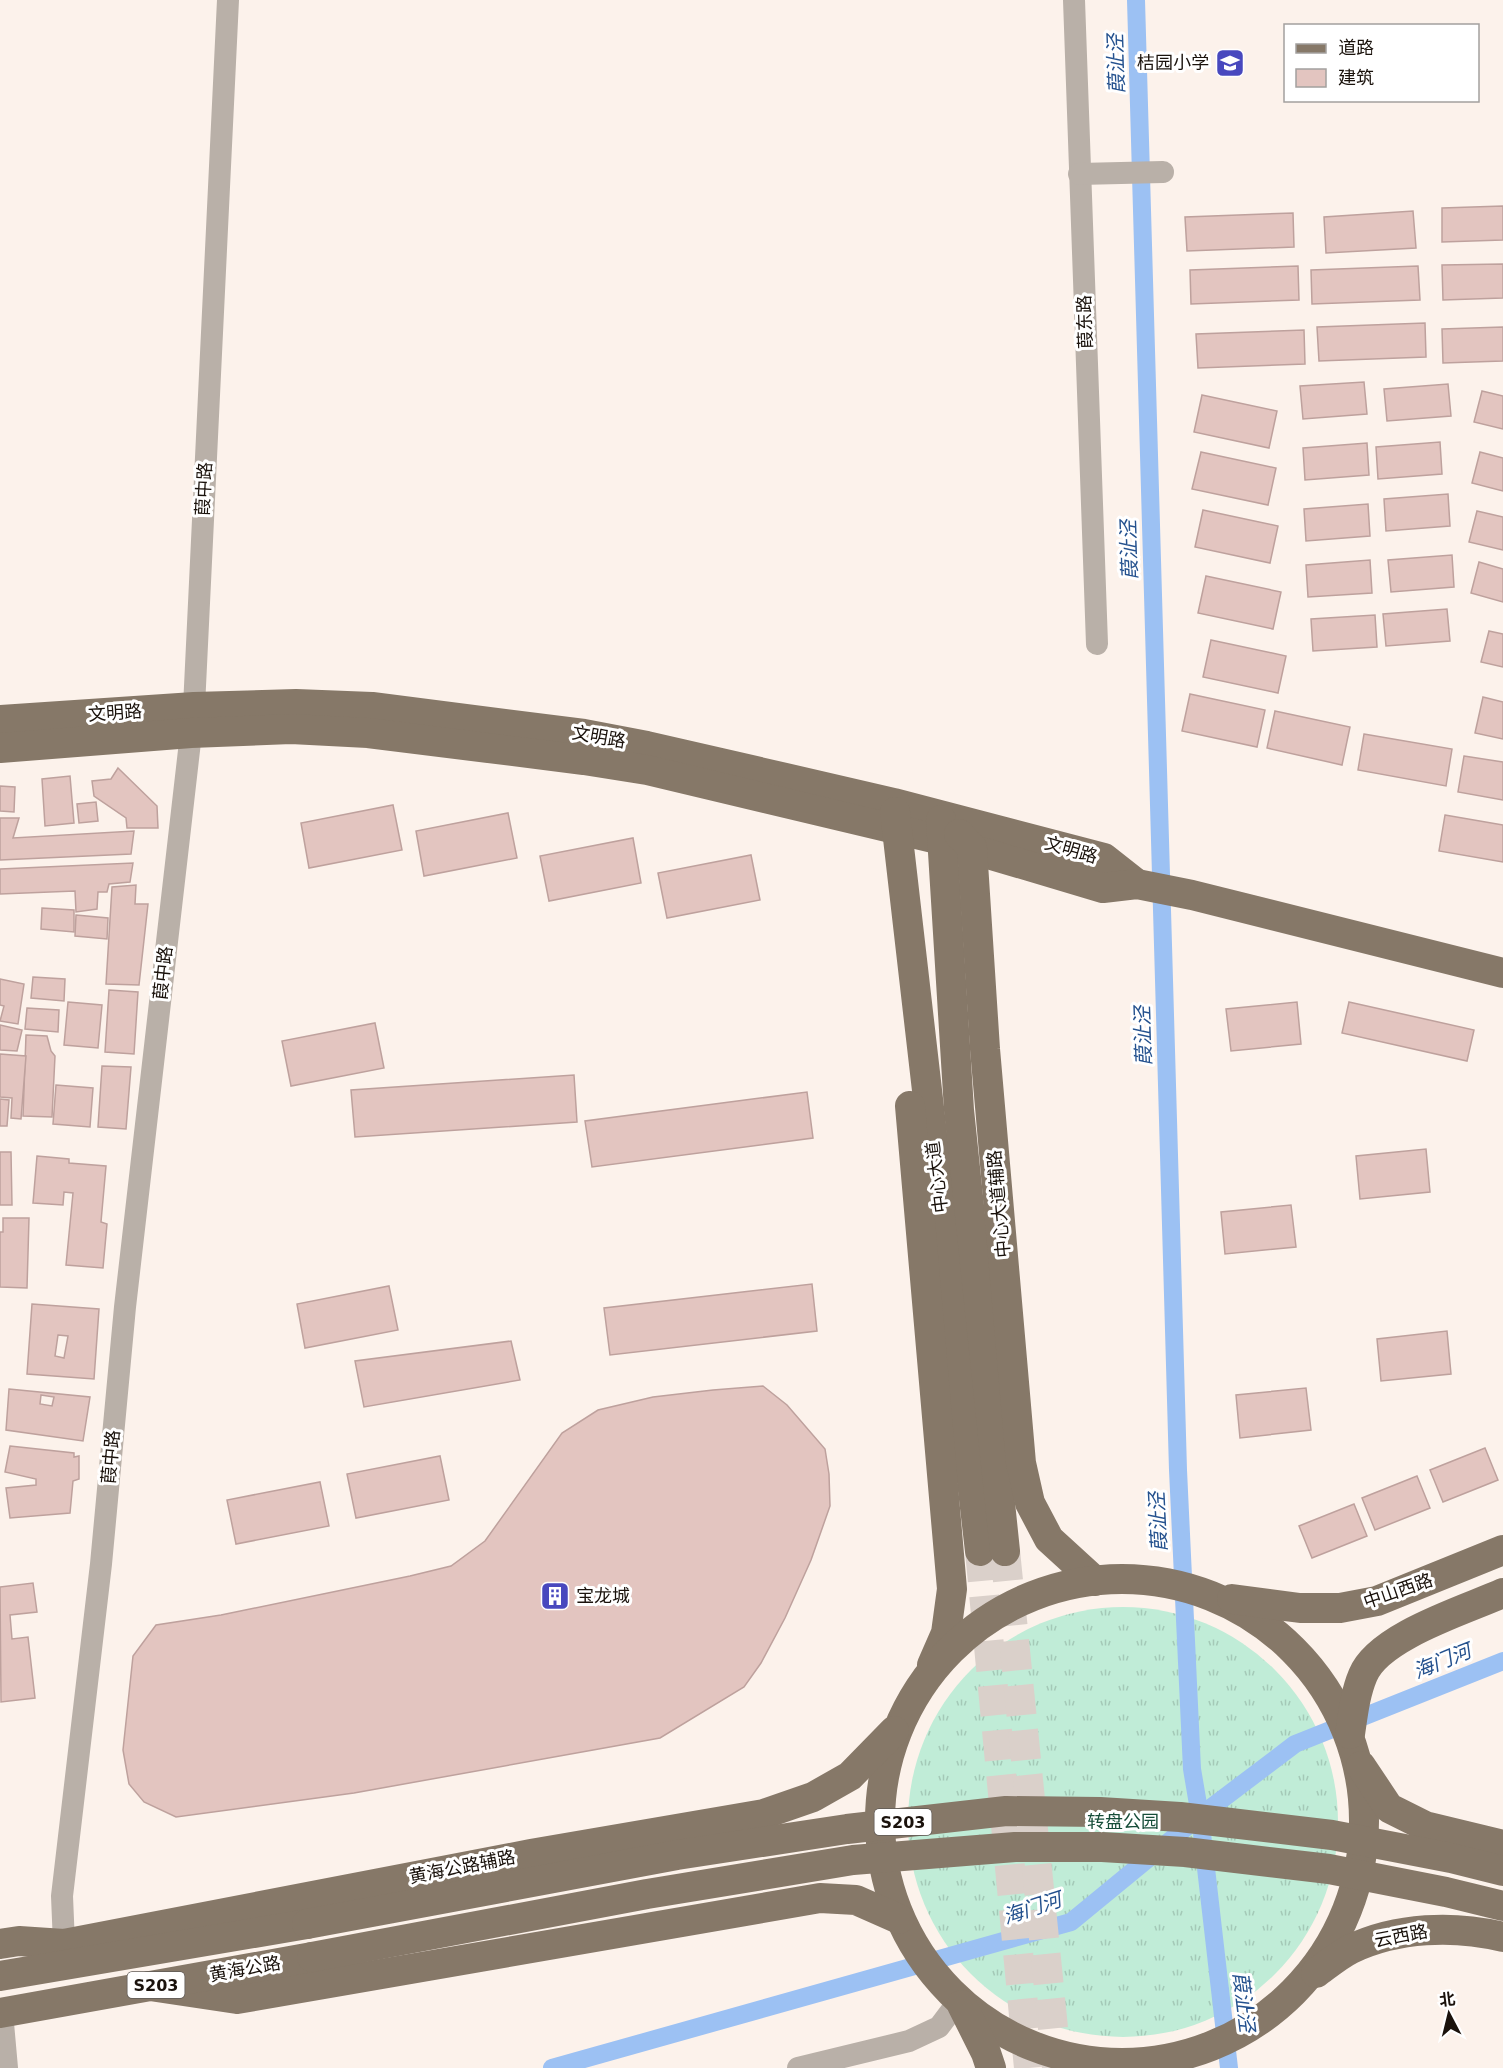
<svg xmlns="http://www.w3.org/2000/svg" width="1503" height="2068" viewBox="0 0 1503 2068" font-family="'DejaVu Sans','Noto Sans SC',sans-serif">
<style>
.park{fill:url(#park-tufts)}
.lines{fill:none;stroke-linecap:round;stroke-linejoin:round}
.canal{stroke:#9cc1f3;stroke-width:18}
.building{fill:#e3c5c0;stroke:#bea19d;stroke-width:1.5;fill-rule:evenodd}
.major-tunnel{stroke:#dad0ca;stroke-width:30;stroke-dasharray:30 15;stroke-linecap:butt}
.minor{stroke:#b9b0a8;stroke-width:22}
.major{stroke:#867868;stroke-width:30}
.major-bridge{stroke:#867868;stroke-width:30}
.labels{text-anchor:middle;stroke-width:6;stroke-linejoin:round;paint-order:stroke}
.shield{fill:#fff;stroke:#5f5955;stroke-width:1.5}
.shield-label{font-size:16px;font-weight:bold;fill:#1a120c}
.poi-label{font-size:18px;fill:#1a120c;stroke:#fff;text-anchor:end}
.street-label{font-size:18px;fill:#1a120c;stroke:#fff}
.park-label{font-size:18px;fill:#164d39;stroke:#fff}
.water-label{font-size:20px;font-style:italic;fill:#24518e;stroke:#fff}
</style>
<defs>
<pattern id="park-tufts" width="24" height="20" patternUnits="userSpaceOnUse" patternTransform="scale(1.5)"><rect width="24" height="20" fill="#c0ecd7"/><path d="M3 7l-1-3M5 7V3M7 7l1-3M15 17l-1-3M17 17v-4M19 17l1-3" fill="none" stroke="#a4c9b7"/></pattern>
</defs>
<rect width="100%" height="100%" fill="#fcf2eb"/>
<circle class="park" cx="1123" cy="1822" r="215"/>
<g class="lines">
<g class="canal">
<path d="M 1136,0 L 1178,1470 L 1192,1769 L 1200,1816 L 1229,2068"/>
<path d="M 552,2068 L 1071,1922 L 1200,1816 L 1295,1744 L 1503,1661"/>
</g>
</g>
<g class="building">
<path d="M 1503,206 L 1503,240 L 1442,242 L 1442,208 Z"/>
<path d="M 1413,211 L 1416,248 L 1326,253 L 1324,217 Z"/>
<path d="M 1293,213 L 1294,247 L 1187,251 L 1185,217 Z"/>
<path d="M 1503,264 L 1503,298 L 1443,300 L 1442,265 Z"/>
<path d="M 1298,266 L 1299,300 L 1191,304 L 1190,270 Z"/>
<path d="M 1418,266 L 1420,300 L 1312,304 L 1311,270 Z"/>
<path d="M 1425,323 L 1426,357 L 1319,361 L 1317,327 Z"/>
<path d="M 1503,327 L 1503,361 L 1443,363 L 1442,329 Z"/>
<path d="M 1304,330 L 1305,364 L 1198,368 L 1196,334 Z"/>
<path d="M 1364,382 L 1367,414 L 1303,419 L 1300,386 Z"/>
<path d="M 1448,384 L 1451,416 L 1387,421 L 1384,389 Z"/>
<path d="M 1482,391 L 1503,396 L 1503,429 L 1474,422 Z"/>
<path d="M 1202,395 L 1277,411 L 1269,448 L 1194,432 Z"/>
<path d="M 1440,442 L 1442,474 L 1378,479 L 1376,447 Z"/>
<path d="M 1367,443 L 1369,475 L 1305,480 L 1303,448 Z"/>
<path d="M 1201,452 L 1276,468 L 1268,505 L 1192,489 Z"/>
<path d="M 1480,452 L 1503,458 L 1503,491 L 1472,483 Z"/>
<path d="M 1448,494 L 1450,526 L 1386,531 L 1384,499 Z"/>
<path d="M 1368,504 L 1370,536 L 1306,541 L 1304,509 Z"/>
<path d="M 1203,510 L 1278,526 L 1270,563 L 1195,547 Z"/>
<path d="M 1477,511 L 1503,517 L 1503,550 L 1469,542 Z"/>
<path d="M 1452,555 L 1454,587 L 1391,592 L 1388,560 Z"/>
<path d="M 1370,560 L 1372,593 L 1308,597 L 1306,565 Z"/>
<path d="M 1479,562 L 1503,569 L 1503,602 L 1471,593 Z"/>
<path d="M 1206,576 L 1281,592 L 1273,629 L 1198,613 Z"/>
<path d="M 1447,609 L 1450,641 L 1386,646 L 1383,614 Z"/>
<path d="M 1375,615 L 1377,647 L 1313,651 L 1311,619 Z"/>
<path d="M 1489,631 L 1503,634 L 1503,667 L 1481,662 Z"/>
<path d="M 1211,640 L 1286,656 L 1278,693 L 1203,677 Z"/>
<path d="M 1190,694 L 1265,710 L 1257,747 L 1182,731 Z"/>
<path d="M 1483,697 L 1503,702 L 1503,739 L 1475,733 Z"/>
<path d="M 1275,711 L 1350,727 L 1342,765 L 1267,748 Z"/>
<path d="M 1364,734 L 1452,749 L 1446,786 L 1358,770 Z"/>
<path d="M 1464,756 L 1503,762 L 1503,800 L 1458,792 Z"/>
<path d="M 118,768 L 157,806 L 158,828 L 127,828 L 126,818 L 94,796 L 92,781 L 111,779 Z"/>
<path d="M 70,776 L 74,823 L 45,826 L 42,779 Z"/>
<path d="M 0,786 L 15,787 L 14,812 L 0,811 Z"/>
<path d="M 96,802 L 98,821 L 79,823 L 77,804 Z"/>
<path d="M 393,805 L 402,850 L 309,868 L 301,823 Z"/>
<path d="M 508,813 L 517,858 L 424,876 L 416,831 Z"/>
<path d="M 1445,815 L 1503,825 L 1503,862 L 1439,851 Z"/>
<path d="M 0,818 L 19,818 L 13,838 L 134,831 L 131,854 L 0,860 Z"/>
<path d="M 633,838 L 641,883 L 549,901 L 540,856 Z"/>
<path d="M 751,855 L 760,900 L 667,918 L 658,873 Z"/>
<path d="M 133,863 L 130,882 L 109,884 L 107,892 L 98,892 L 97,909 L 76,912 L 75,891 L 0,894 L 0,869 Z"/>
<path d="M 136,885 L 135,904 L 148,904 L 139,985 L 106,984 L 112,887 Z"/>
<path d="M 42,908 L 74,910 L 74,932 L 41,929 Z"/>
<path d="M 76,915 L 108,918 L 107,939 L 75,936 Z"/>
<path d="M 33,977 L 65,979 L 64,1001 L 31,998 Z"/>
<path d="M 0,979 L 24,984 L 18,1024 L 0,1021 L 4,1006 L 0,1005 Z"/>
<path d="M 109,990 L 138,992 L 134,1054 L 105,1052 Z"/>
<path d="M 68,1002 L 102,1005 L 98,1048 L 64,1045 Z"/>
<path d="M 1297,1002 L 1301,1044 L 1231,1051 L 1226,1009 Z"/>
<path d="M 1349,1002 L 1474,1030 L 1467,1061 L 1342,1033 Z"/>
<path d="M 27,1008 L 59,1010 L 58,1032 L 25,1029 Z"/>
<path d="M 375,1023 L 384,1068 L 291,1086 L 282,1041 Z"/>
<path d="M 0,1025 L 22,1030 L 17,1051 L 0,1050 Z"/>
<path d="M 26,1035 L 47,1036 L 51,1051 L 55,1056 L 52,1117 L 23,1116 Z"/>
<path d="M 0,1054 L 26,1056 L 21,1119 L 11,1118 L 12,1098 L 0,1097 Z"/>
<path d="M 102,1066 L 131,1067 L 126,1129 L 98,1127 Z"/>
<path d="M 574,1075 L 577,1122 L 355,1137 L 351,1090 Z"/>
<path d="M 56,1085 L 93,1088 L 90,1127 L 53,1124 Z"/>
<path d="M 807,1092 L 813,1138 L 592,1167 L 585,1121 Z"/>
<path d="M 0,1099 L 9,1100 L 7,1126 L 0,1126 Z"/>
<path d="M 1426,1149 L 1430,1192 L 1360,1199 L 1356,1156 Z"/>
<path d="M 0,1152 L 11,1152 L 12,1205 L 0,1205 Z"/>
<path d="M 37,1156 L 69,1159 L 69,1163 L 106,1166 L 101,1222 L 107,1224 L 103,1268 L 66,1265 L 73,1193 L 64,1192 L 63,1205 L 33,1203 Z"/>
<path d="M 1291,1205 L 1296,1247 L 1225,1254 L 1221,1212 Z"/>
<path d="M 3,1218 L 29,1218 L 27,1288 L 0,1287 L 0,1232 L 3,1232 Z"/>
<path d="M 812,1284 L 817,1331 L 610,1355 L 604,1308 Z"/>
<path d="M 389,1286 L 398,1330 L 305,1348 L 297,1304 Z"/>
<path d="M 32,1304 L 99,1309 L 94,1379 L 27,1374 ZM 58,1335 L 68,1336 L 64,1358 L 55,1356 Z"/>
<path d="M 1447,1331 L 1451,1374 L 1381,1381 L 1377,1339 Z"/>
<path d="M 511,1341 L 520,1380 L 364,1407 L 355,1361 Z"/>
<path d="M 763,1386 L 787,1405 L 825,1449 L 829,1474 L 830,1506 L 811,1560 L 785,1618 L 761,1663 L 744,1687 L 660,1738 L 354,1793 L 176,1817 L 144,1802 L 129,1784 L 123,1750 L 133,1656 L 156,1625 L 221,1615 L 410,1576 L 451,1566 L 485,1541 L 562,1433 L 598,1410 L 653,1397 L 713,1390 Z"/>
<path d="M 1306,1388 L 1311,1430 L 1240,1438 L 1236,1395 Z"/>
<path d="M 9,1389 L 90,1397 L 83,1441 L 6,1430 ZM 41,1395 L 54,1397 L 52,1406 L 40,1404 Z"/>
<path d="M 10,1446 L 74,1453 L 74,1457 L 79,1456 L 79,1479 L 73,1481 L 70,1513 L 10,1518 L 6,1488 L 36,1485 L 36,1479 L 5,1472 Z"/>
<path d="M 1485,1448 L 1498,1480 L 1443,1502 L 1430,1470 Z"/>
<path d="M 440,1456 L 449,1500 L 356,1518 L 347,1474 Z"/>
<path d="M 1417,1476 L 1430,1508 L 1375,1530 L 1362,1498 Z"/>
<path d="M 320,1482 L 329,1526 L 236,1544 L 227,1500 Z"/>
<path d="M 1354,1504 L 1367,1536 L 1312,1558 L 1299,1526 Z"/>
<path d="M 33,1583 L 37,1612 L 10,1615 L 12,1639 L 28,1637 L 35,1698 L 1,1702 L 0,1587 Z"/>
</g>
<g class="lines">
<g class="major-tunnel">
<path d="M 980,1551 L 1029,2068"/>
<path d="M 1005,1551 L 1057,2068"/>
</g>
<g class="minor">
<path d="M 1074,0 L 1097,644"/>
<path d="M 1079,174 L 1163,172"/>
<path d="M 64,1944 L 62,1896 L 101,1564 L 125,1307 L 194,707 L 228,0"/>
<path d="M 2,2012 L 7,2068"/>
<path d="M 798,2068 L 909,2041 L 939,2027 L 960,1999"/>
</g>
<g class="major">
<path d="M 0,720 L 194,707 L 296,704 L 372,707 L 584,734 L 647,746 L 894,803 L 1104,858 L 1137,884"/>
<path d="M 0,748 L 191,733 L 291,729 L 368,733 L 584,760 L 647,770 L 941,840 L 1103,888 L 1137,884 L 1192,895 L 1503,973"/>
<path d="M 895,812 L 980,1551"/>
<path d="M 941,820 L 959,1110 L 1005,1551"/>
<path d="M 959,834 L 972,848 L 985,1049 L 1021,1463 L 1030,1503 L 1049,1539 L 1095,1581"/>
<path d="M 910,1106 L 952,1589 L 946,1633 L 932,1665"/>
<circle cx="1122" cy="1821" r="242"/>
<path d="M 1232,1599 L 1300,1608 L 1340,1608 L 1377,1601 L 1503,1550"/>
<path d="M 1350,1734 C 1353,1714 1355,1694 1363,1675 C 1379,1636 1465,1610 1503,1593"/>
<path d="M 1361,1766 L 1389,1808 L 1425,1826 L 1503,1845"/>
<path d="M 0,1944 L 19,1941 L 64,1944 L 531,1854 L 764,1814 L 813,1797 L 850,1776 L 894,1731"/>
<path d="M 1316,1973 C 1327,1965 1339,1955 1351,1949 C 1397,1927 1454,1925 1503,1937"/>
<path d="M 0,1976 L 307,1924"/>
<path d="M 150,1986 L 237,1999 L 820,1898 L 856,1900 L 899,1919"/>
<path d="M 962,2005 L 986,2053 L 991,2068"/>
<path d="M 0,2013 L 312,1957"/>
</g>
<g class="major-bridge">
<path d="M 307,1924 L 677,1855 L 847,1829 L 1006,1811 L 1100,1812 L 1180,1817 L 1332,1835 L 1451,1858 L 1503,1871"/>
<path d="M 312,1957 L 647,1894 L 853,1860 L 1015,1847 L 1102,1847 L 1185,1852 L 1329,1869 L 1446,1892 L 1503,1906"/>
</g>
</g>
<defs>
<g id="school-square" transform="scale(1.5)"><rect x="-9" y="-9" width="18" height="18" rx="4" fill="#4848be" stroke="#fff"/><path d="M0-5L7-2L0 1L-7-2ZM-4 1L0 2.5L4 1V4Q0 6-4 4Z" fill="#fff"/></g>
<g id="building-square" transform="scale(1.5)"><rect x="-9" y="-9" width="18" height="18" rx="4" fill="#4848be" stroke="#fff"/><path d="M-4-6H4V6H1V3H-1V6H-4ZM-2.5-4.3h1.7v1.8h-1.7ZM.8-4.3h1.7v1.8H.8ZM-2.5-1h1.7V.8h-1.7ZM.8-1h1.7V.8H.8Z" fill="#fff"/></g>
</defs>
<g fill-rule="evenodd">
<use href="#school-square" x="1230" y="63"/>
<use href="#building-square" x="555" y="1596"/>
</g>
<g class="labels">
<g class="shield">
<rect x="874.5" y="1809" width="57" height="26" rx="4.5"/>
<rect x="127.5" y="1972" width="57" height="26" rx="4.5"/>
</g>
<g class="shield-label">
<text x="903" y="1828">S203</text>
<text x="156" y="1991">S203</text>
</g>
<g class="poi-label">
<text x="1209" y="69">桔园小学</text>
<text x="576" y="1602" text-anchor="start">宝龙城</text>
</g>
<g class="street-label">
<text transform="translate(1085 322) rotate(-92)" y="6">葭东路</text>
<text transform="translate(204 489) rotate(-87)" y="6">葭中路</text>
<text transform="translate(115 713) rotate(-4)" y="6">文明路</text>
<text transform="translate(599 737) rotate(10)" y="6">文明路</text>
<text transform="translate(1071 850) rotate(16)" y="6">文明路</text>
<text transform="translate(163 973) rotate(-84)" y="6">葭中路</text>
<text transform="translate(937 1177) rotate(-97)" y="6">中心大道</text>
<text transform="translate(999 1204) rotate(-95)" y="6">中心大道辅路</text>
<text transform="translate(111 1457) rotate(-85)" y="6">葭中路</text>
<text transform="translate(1398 1591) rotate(-19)" y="6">中山西路</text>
<text transform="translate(462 1867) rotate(-11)" y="6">黄海公路辅路</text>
<text transform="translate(1401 1936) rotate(-11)" y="6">云西路</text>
<text transform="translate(245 1969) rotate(-10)" y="6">黄海公路</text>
</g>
<g class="park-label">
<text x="1123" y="1828">转盘公园</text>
</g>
<g class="water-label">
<text transform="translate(1116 64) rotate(-92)" y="7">葭沚泾</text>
<text transform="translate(1129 550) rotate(-92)" y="7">葭沚泾</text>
<text transform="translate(1143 1036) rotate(-92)" y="7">葭沚泾</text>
<text transform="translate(1158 1522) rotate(-93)" y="7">葭沚泾</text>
<text transform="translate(1442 1661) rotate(-22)" y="7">海门河</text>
<text transform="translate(1032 1908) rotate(-18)" y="7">海门河</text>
<text transform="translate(1244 2002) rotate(83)" y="7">葭沚泾</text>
</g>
</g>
<rect x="1284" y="24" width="195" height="78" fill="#ffffff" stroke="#a3a09e" stroke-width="1.5"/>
<rect x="1296" y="44" width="30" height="9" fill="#867868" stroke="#a3a09e" stroke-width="1.5"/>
<text x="1338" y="54" font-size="18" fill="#1a120c">道路</text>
<rect x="1296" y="69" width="30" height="18" fill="#e3c5c0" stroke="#a3a09e" stroke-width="1.5"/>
<text x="1338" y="84" font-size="18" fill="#1a120c">建筑</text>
<g transform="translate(1449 2014) rotate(353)" stroke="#ffffff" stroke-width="4.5" paint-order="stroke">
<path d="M0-4.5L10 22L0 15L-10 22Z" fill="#1a120c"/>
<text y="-9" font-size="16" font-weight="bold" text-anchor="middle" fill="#1a120c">北</text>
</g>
</svg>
